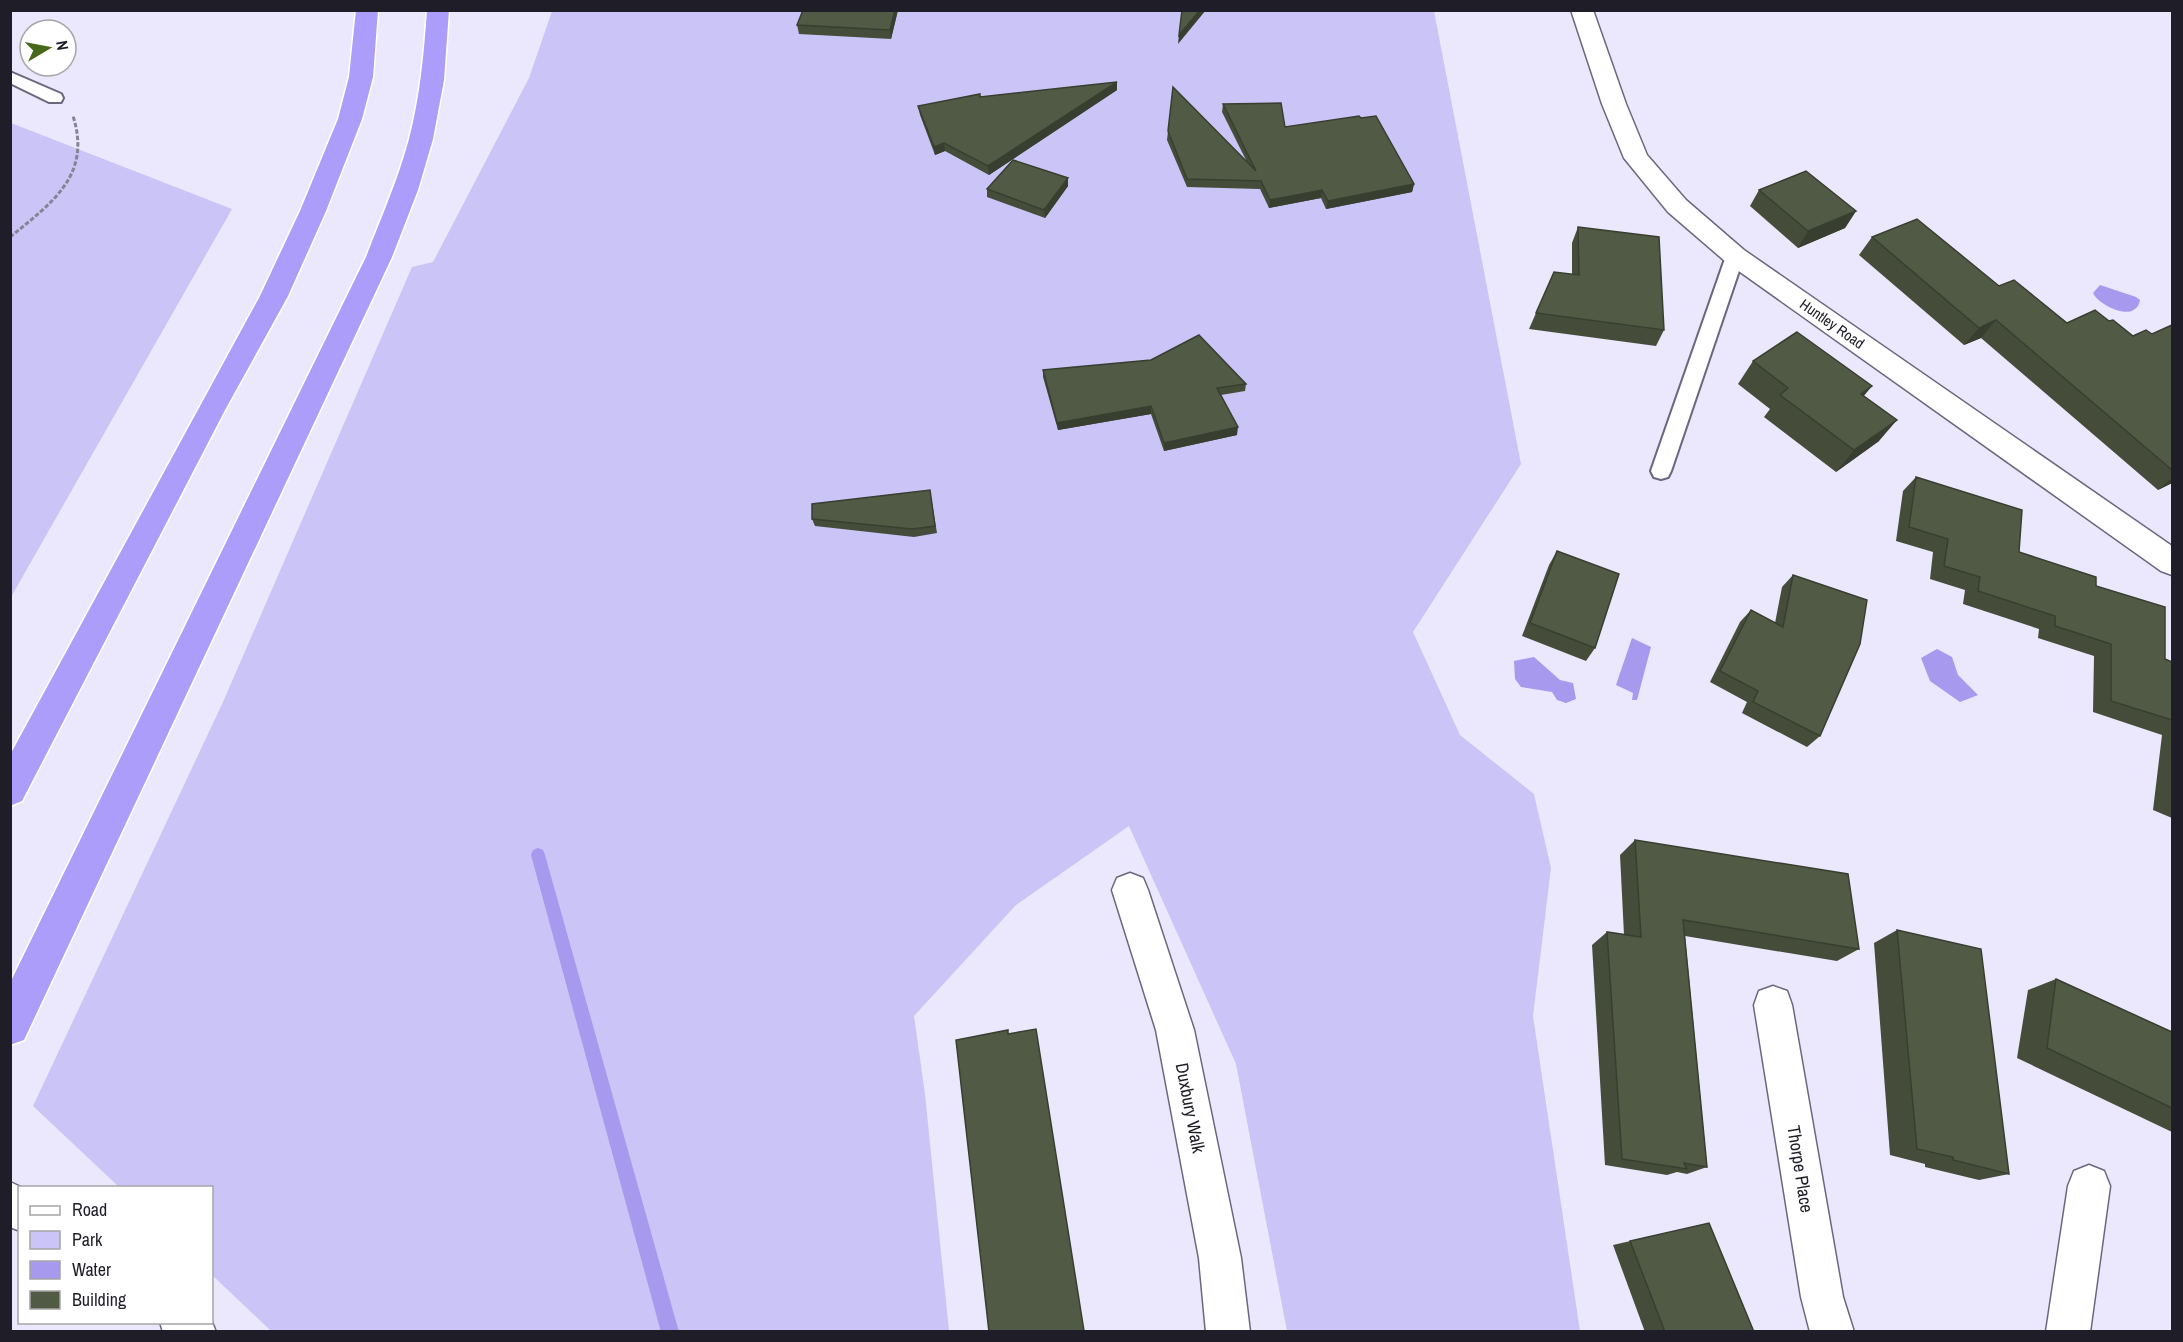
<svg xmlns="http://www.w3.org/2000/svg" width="2183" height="1342" viewBox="0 0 2183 1342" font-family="'Archivo Narrow',sans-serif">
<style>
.green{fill:#cbc4f7}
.water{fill:#a699ee}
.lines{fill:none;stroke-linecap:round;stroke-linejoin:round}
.stream{fill:#a699ee;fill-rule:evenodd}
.service-casing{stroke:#6a687f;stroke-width:4}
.minor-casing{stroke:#6a687f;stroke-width:3}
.motorway-casing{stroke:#fff;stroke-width:3}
.path{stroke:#868494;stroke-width:3;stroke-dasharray:4.5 2;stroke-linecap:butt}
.service{fill:#fff;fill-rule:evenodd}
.minor{fill:#fff;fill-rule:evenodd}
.motorway{fill:#ac9dfa;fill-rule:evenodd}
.wall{fill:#454d3a}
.shaded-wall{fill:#383f30}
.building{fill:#505a44;stroke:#383f30;stroke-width:1.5}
.labels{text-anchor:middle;stroke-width:6;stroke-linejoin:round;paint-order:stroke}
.street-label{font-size:15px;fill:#1f1e28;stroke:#fff}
.near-street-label{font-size:18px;fill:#1f1e28;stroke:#fff}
</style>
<rect width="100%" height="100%" fill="#ebe8fe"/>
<g class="green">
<path d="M 552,11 L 1434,11 L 1521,464 L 1413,632 L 1460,735 L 1534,794 L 1551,868 L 1533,1016 L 1580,1331 L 1287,1331 L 1236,1064 L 1129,826 L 1016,905 L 914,1016 L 925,1094 L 949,1331 L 271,1331 L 212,1275 L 212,1188 L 119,1187 L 33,1106 L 223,702 L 412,267 L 433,262 L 529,78 Z"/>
<path d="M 11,123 L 232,209 L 11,597 Z"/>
</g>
<g class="water">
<path d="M 2100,285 L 2136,297 L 2140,300 C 2136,324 2099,306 2093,293 Z"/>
<path d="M 1632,638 L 1651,647 L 1637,700 L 1632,700 L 1633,693 L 1616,685 Z"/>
<path d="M 1937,649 L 1952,657 L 1958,675 L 1978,695 L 1960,702 L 1930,681 L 1921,658 Z"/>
<path d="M 1534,657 L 1560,680 L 1573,683 L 1576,699 L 1566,703 L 1557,700 L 1552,692 L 1521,687 L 1515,679 L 1514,661 Z"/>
</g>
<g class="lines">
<path class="stream" d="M 538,848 L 543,850 L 545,855 L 679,1332 L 661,1332 L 531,855 L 533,850 Z"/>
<g class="service-casing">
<g id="service">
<path d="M 10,72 L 61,94 L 63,98 L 61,102 L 49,102 L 10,83 Z"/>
<path d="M 1735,250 L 1741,252 L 1744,256 L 1671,471 L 1668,477 L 1661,479 L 1654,477 L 1651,471 L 1726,256 L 1729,252 Z"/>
</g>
</g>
<g class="minor-casing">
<g id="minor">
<path d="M 1571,10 L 1593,10 L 1626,104 L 1647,155 L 1686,200 L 1744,250 L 2172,546 L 2172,575 L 2161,571 L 1726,262 L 1668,212 L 1624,158 L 1602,104 Z"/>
<path d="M 1130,873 L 1143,878 L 1148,890 L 1194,1030 L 1241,1258 L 1250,1332 L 1206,1332 L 1199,1258 L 1156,1030 L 1112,890 L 1117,878 Z"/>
<path d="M 1773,986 L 1787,991 L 1792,1005 L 1843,1297 L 1854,1332 L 1810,1332 L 1801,1297 L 1754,1005 L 1759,991 Z"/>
<path d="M 2089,1165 L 2104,1171 L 2110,1186 L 2090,1332 L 2046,1332 L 2068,1186 L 2074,1171 Z"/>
<path d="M 10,1182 L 23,1188 L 20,1188 L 20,1231 L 10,1227 Z"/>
<path d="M 160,1322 L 212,1322 L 216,1332 L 163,1332 Z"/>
</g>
</g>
<g class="motorway-casing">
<g id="motorway">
<path d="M 356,10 L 378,10 L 373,77 L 362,119 L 326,211 L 288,296 L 225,410 L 22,801 L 10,806 L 10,755 L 260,296 L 300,211 L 338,119 L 349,77 Z"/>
<path d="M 427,10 L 449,10 L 444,80 L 433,139 L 418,190 L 392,257 L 24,1040 L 10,1045 L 10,983 L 366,257 C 381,218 398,180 409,139 C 420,97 424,54 427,10 Z"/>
</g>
</g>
<path class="path" d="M 10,237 C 52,203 92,175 73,116"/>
<use href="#service" class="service"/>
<use href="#minor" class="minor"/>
<use href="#motorway" class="motorway"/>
</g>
<g class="wall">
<path d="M 898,10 L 891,39 L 799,34 L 797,25 Z"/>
<path d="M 1117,90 L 989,175 L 945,151 L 935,155 L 920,115 L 918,106 L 980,97 Z"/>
<path d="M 1223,104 L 1285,127 L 1414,184 L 1412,192 L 1326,209 L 1321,198 L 1269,208 L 1260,189 L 1187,187 L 1167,140 L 1168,131 L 1246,160 L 1222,112 Z"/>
<path d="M 1068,178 L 1068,186 L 1045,218 L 987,197 L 987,189 Z"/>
<path d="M 1759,190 L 1856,211 L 1845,228 L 1798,248 L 1750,206 Z"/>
<path d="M 1578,227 L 1664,330 L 1656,346 L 1529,329 L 1536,313 L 1572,274 L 1572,243 Z"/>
<path d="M 1872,237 L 1999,286 L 2067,323 L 2109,321 L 2133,336 L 2152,334 L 2172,325 L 2172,483 L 2158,490 L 1981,338 L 1964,345 L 1859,255 Z"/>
<path d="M 1753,361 L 1864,396 L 1879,441 L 1836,472 L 1764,417 L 1770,409 L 1738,384 Z"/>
<path d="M 1043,370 L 1246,384 L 1245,391 L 1221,395 L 1237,435 L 1164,451 L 1151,414 L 1058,430 L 1043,377 Z"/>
<path d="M 1916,477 L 2019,552 L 2096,586 L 2165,659 L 2172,662 L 2172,818 L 2153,810 L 2162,735 L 2093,712 L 2094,656 L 2038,638 L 2039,629 L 1963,604 L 1965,590 L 1930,579 L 1933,552 L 1896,541 L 1903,491 Z"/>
<path d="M 930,490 L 937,533 L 914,537 L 815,526 L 812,519 Z"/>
<path d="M 1557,551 L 1595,648 L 1586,661 L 1522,636 L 1549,565 Z"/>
<path d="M 1793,575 L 1820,736 L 1807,747 L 1742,713 L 1747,702 L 1710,682 L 1740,622 L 1751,610 L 1775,623 L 1782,587 Z"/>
<path d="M 1635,840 L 1859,949 L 1837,961 L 1685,936 L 1707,1167 L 1687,1174 L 1677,1172 L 1667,1175 L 1605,1165 L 1592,945 L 1607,932 L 1624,935 L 1620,855 Z"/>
<path d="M 1897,930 L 2009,1174 L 1979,1180 L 1925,1167 L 1925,1164 L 1890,1155 L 1874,943 Z"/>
<path d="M 2056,979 L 2172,1032 L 2172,1132 L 2017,1058 L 2028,990 Z"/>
<path d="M 1709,1223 L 1754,1332 L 1645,1332 L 1613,1245 Z"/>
</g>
<g class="shaded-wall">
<path d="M 895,10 L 898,10 L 891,39 L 890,30 Z"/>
<path d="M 1200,10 L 1206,10 L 1178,44 L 1179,35 Z"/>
<path d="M 1117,82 L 1117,90 L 989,175 L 988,166 Z"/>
<path d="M 944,143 L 945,151 L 935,155 L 934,147 Z"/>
<path d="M 1068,178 L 1068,186 L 1045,218 L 1044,210 Z"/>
<path d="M 1414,184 L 1412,192 L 1326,209 L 1328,201 Z"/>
<path d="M 1322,190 L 1321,198 L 1269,208 L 1270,200 Z"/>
<path d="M 1856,211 L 1845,228 L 1798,248 L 1808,231 Z"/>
<path d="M 1996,320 L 1981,338 L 1964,345 L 1979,328 Z"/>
<path d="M 1872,386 L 1854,408 L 1861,394 Z"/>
<path d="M 1151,406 L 1151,414 L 1058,430 L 1057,423 Z"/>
<path d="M 1897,420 L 1879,441 L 1836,472 L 1854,450 Z"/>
<path d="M 1238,427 L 1237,435 L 1164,451 L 1164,443 Z"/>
<path d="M 2172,478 L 2172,483 L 2158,490 Z"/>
</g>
<g class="building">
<path d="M 803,10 L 895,10 L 890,30 L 797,25 Z"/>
<path d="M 1182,10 L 1200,10 L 1179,35 Z"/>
<path d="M 1117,82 L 988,166 L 944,143 L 934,147 L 918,106 L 980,94 L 980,97 Z"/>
<path d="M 1173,87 L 1256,171 L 1223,104 L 1281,103 L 1285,127 L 1359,116 L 1361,118 L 1376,116 L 1414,184 L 1328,201 L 1322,190 L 1270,200 L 1261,181 L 1187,179 L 1168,131 Z"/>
<path d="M 1013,160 L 1068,178 L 1044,210 L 987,189 Z"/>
<path d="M 1806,171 L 1856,211 L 1808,231 L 1759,190 Z"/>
<path d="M 1917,219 L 1999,286 L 2014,280 L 2067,323 L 2095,310 L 2109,321 L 2113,320 L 2133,336 L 2146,330 L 2152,334 L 2172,325 L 2172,470 L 1996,320 L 1979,328 L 1872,237 Z"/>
<path d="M 1578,227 L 1659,237 L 1664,330 L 1536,313 L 1554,272 L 1579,275 Z"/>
<path d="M 1797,332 L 1872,386 L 1861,394 L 1897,420 L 1854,450 L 1780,395 L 1788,388 L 1753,361 Z"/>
<path d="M 1199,335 L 1246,384 L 1217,388 L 1238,427 L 1164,443 L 1151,406 L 1057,423 L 1043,370 L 1151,360 Z"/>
<path d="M 1916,477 L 2022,510 L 2019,552 L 2096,577 L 2096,586 L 2165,607 L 2165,659 L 2172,662 L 2172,720 L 2111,701 L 2111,644 L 2055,626 L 2055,616 L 1978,591 L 1980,577 L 1944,566 L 1948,539 L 1909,527 Z"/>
<path d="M 930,490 L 935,526 L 912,529 L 812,519 L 812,504 Z"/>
<path d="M 1557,551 L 1619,574 L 1595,648 L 1530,623 Z"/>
<path d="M 1793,575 L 1867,600 L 1860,644 L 1820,736 L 1753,702 L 1758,691 L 1720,671 L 1751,610 L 1783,627 Z"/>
<path d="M 1635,840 L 1848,874 L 1859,949 L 1683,920 L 1707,1167 L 1684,1163 L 1687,1169 L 1622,1159 L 1607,932 L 1641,937 Z"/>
<path d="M 1897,930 L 1981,949 L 2009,1174 L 1953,1160 L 1953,1157 L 1917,1149 Z"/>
<path d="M 2056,979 L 2172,1032 L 2172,1108 L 2047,1048 Z"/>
<path d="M 1036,1029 L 1084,1331 L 1083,1332 L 989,1332 L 956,1040 L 1008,1030 L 1008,1034 Z"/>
<path d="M 1709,1223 L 1754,1332 L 1665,1332 L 1630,1241 Z"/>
</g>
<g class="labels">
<g class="street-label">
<text transform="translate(1832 324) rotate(35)" y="5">Huntley Road</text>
</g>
<g class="near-street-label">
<text transform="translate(1190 1108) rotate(79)" y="6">Duxbury Walk</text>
<text transform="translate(1800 1169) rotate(81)" y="6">Thorpe Place</text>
</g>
</g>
<rect width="2183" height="1342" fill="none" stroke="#1f1e28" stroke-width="24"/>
<rect x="18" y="1186" width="195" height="138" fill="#ffffff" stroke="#a5a5a9" stroke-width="1.5"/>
<rect x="30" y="1206" width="30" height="9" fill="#ffffff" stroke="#a5a5a9" stroke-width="1.5"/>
<text x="72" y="1216" font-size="18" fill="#1f1e28">Road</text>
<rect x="30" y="1231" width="30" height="18" fill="#cbc4f7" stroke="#a5a5a9" stroke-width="1.5"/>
<text x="72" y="1246" font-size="18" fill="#1f1e28">Park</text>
<rect x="30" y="1261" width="30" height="18" fill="#a699ee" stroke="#a5a5a9" stroke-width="1.5"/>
<text x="72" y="1276" font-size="18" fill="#1f1e28">Water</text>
<rect x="30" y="1291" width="30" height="18" fill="#505a44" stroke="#a5a5a9" stroke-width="1.5"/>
<text x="72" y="1306" font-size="18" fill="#1f1e28">Building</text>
<g transform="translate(48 48) rotate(80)"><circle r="28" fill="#ffffff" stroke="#a5a5a9" stroke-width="1.5"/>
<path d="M0-4.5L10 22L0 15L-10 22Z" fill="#49671b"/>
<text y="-9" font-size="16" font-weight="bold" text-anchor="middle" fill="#1f1e28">N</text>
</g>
</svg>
